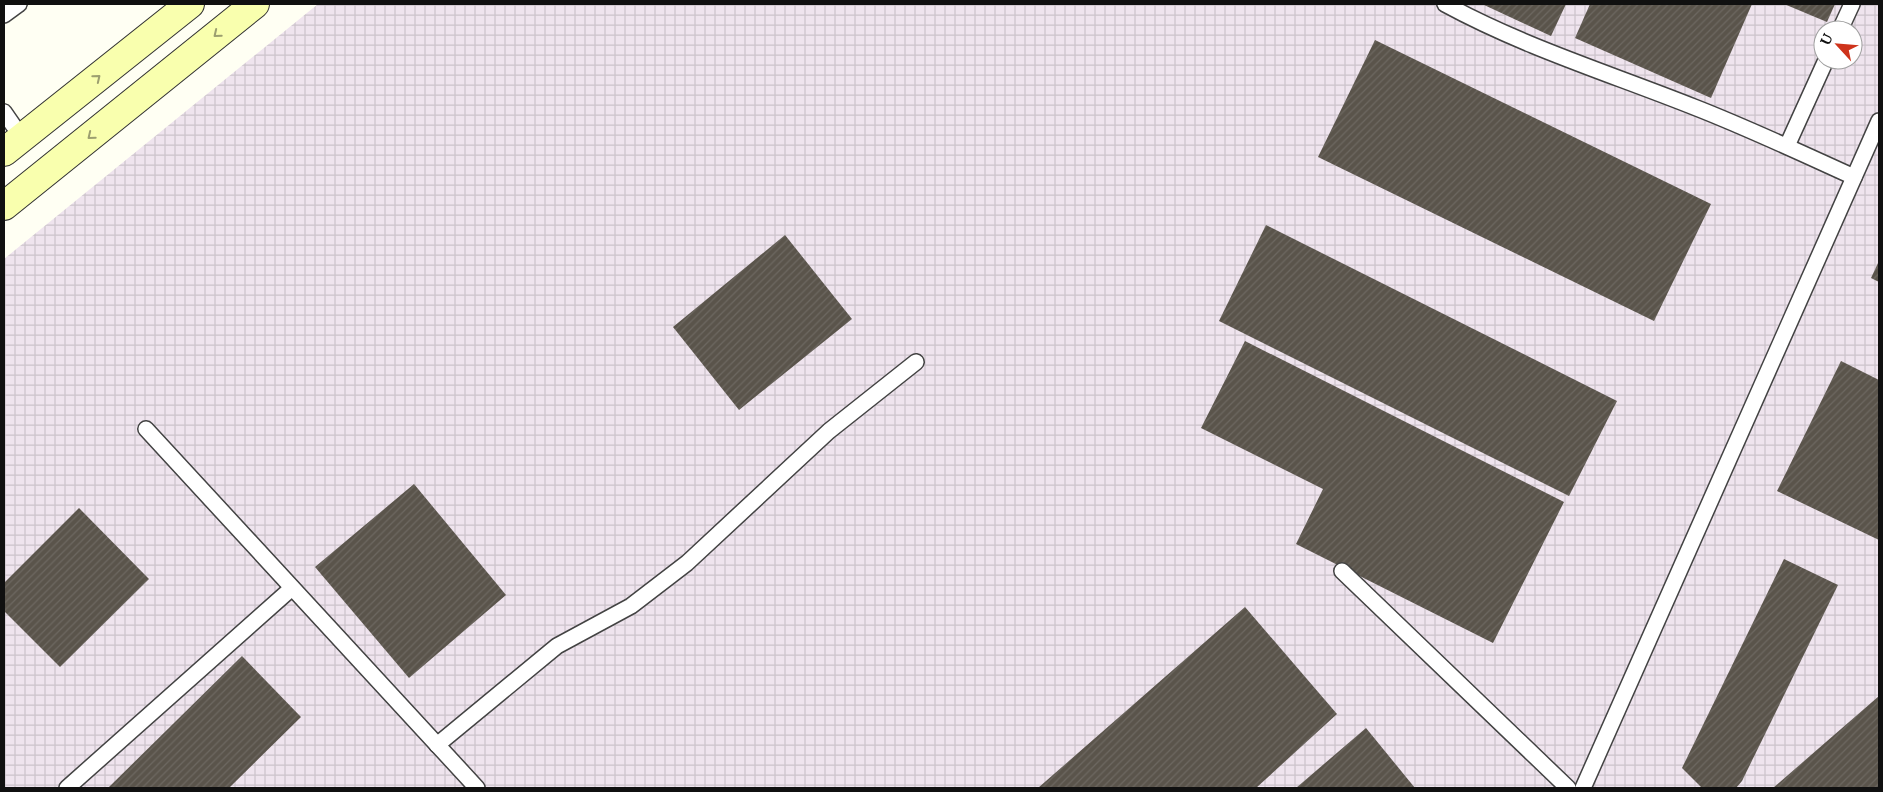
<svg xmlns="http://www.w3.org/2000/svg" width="1883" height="792" viewBox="0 0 1883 792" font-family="Lora,serif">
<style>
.industrial{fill:url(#industrial-grid);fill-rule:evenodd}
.building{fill:url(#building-hatch)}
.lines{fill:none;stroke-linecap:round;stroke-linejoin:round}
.service-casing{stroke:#434343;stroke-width:18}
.secondary-casing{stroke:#323232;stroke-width:30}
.service{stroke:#fff;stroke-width:15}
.secondary{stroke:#f9ffae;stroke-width:28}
.oneway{stroke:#9c9f6f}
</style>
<defs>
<pattern id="industrial-grid" width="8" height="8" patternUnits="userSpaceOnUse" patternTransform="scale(1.25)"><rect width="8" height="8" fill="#efe4ee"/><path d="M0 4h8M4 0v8" fill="none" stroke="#ccc3cb"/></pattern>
<pattern id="building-hatch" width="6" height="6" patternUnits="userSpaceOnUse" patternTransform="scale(1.25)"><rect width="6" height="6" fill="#5a544b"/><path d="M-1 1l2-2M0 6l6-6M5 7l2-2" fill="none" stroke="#6d6861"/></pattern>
</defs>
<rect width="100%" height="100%" fill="#fffff3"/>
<path class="industrial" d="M 318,4 L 1879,4 L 1879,788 L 4,788 L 4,259 ZM 1823,30 L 1853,30 L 1853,60 L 1823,60 Z"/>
<g class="building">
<path d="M 1482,4 L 1566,4 L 1551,36 Z"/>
<path d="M 1590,4 L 1752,4 L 1711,98 L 1575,38 Z"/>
<path d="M 1784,4 L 1835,4 L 1827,22 Z"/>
<path d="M 1375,40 L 1711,204 L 1654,321 L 1318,157 Z"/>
<path d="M 1266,225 L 1617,401 L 1569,496 L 1219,321 Z"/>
<path d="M 785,235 L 852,319 L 739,410 L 673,327 Z"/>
<path d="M 1879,261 L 1879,282 L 1871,278 Z"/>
<path d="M 1245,341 L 1564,502 L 1493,643 L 1296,544 L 1323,489 L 1201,428 Z"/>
<path d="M 1841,361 L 1879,380 L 1879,540 L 1777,491 Z"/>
<path d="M 414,484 L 506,595 L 409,678 L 315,567 Z"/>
<path d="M 79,508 L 149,579 L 60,667 L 4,611 L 4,583 Z"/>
<path d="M 1784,559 L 1838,585 L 1742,781 L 1736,788 L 1702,788 L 1682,768 Z"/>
<path d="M 1245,607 L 1337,714 L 1256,788 L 1038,788 Z"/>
<path d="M 242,656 L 301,717 L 229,788 L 108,788 Z"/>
<path d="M 1879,696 L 1879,788 L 1773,788 Z"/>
<path d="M 1366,728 L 1415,788 L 1296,788 Z"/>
</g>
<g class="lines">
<g class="service-casing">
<g id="service">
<path d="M 1445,4 C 1524,47 1611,74 1694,107 C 1748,128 1801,153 1854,177"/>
<path d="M 4,15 L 19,4"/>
<path d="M 1840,30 L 1852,4"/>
<path d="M 4,112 L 22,138"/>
<path d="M 1787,146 L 1826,60"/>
<path d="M 146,429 L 477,788"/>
<path d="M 1342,571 L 1568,788"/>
<path d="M 437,745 L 557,646 L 631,606 L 687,563 L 829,431 L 916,362"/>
<path d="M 67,788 L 292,588"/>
<path d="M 1583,788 L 1879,121"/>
</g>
</g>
<g class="secondary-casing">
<g id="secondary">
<path d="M 4,152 L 190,4"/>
<path d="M 4,206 L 255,4"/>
</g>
</g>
<use href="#service" class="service"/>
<use href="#secondary" class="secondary"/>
</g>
<defs><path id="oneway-chevron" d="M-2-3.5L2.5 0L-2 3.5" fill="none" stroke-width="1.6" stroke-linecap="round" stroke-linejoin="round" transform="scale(1.25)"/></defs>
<g class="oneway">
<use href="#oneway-chevron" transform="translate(217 34) rotate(141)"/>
<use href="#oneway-chevron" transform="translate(97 78) rotate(-39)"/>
<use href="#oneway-chevron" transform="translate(91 136) rotate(141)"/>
</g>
<rect width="1883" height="792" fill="none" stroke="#101010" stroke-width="10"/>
<g transform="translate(1838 45) rotate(296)"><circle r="24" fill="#ffffff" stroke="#9f9f9f"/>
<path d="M0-4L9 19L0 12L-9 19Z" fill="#ce331b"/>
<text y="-8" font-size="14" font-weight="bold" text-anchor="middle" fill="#101010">U</text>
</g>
</svg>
